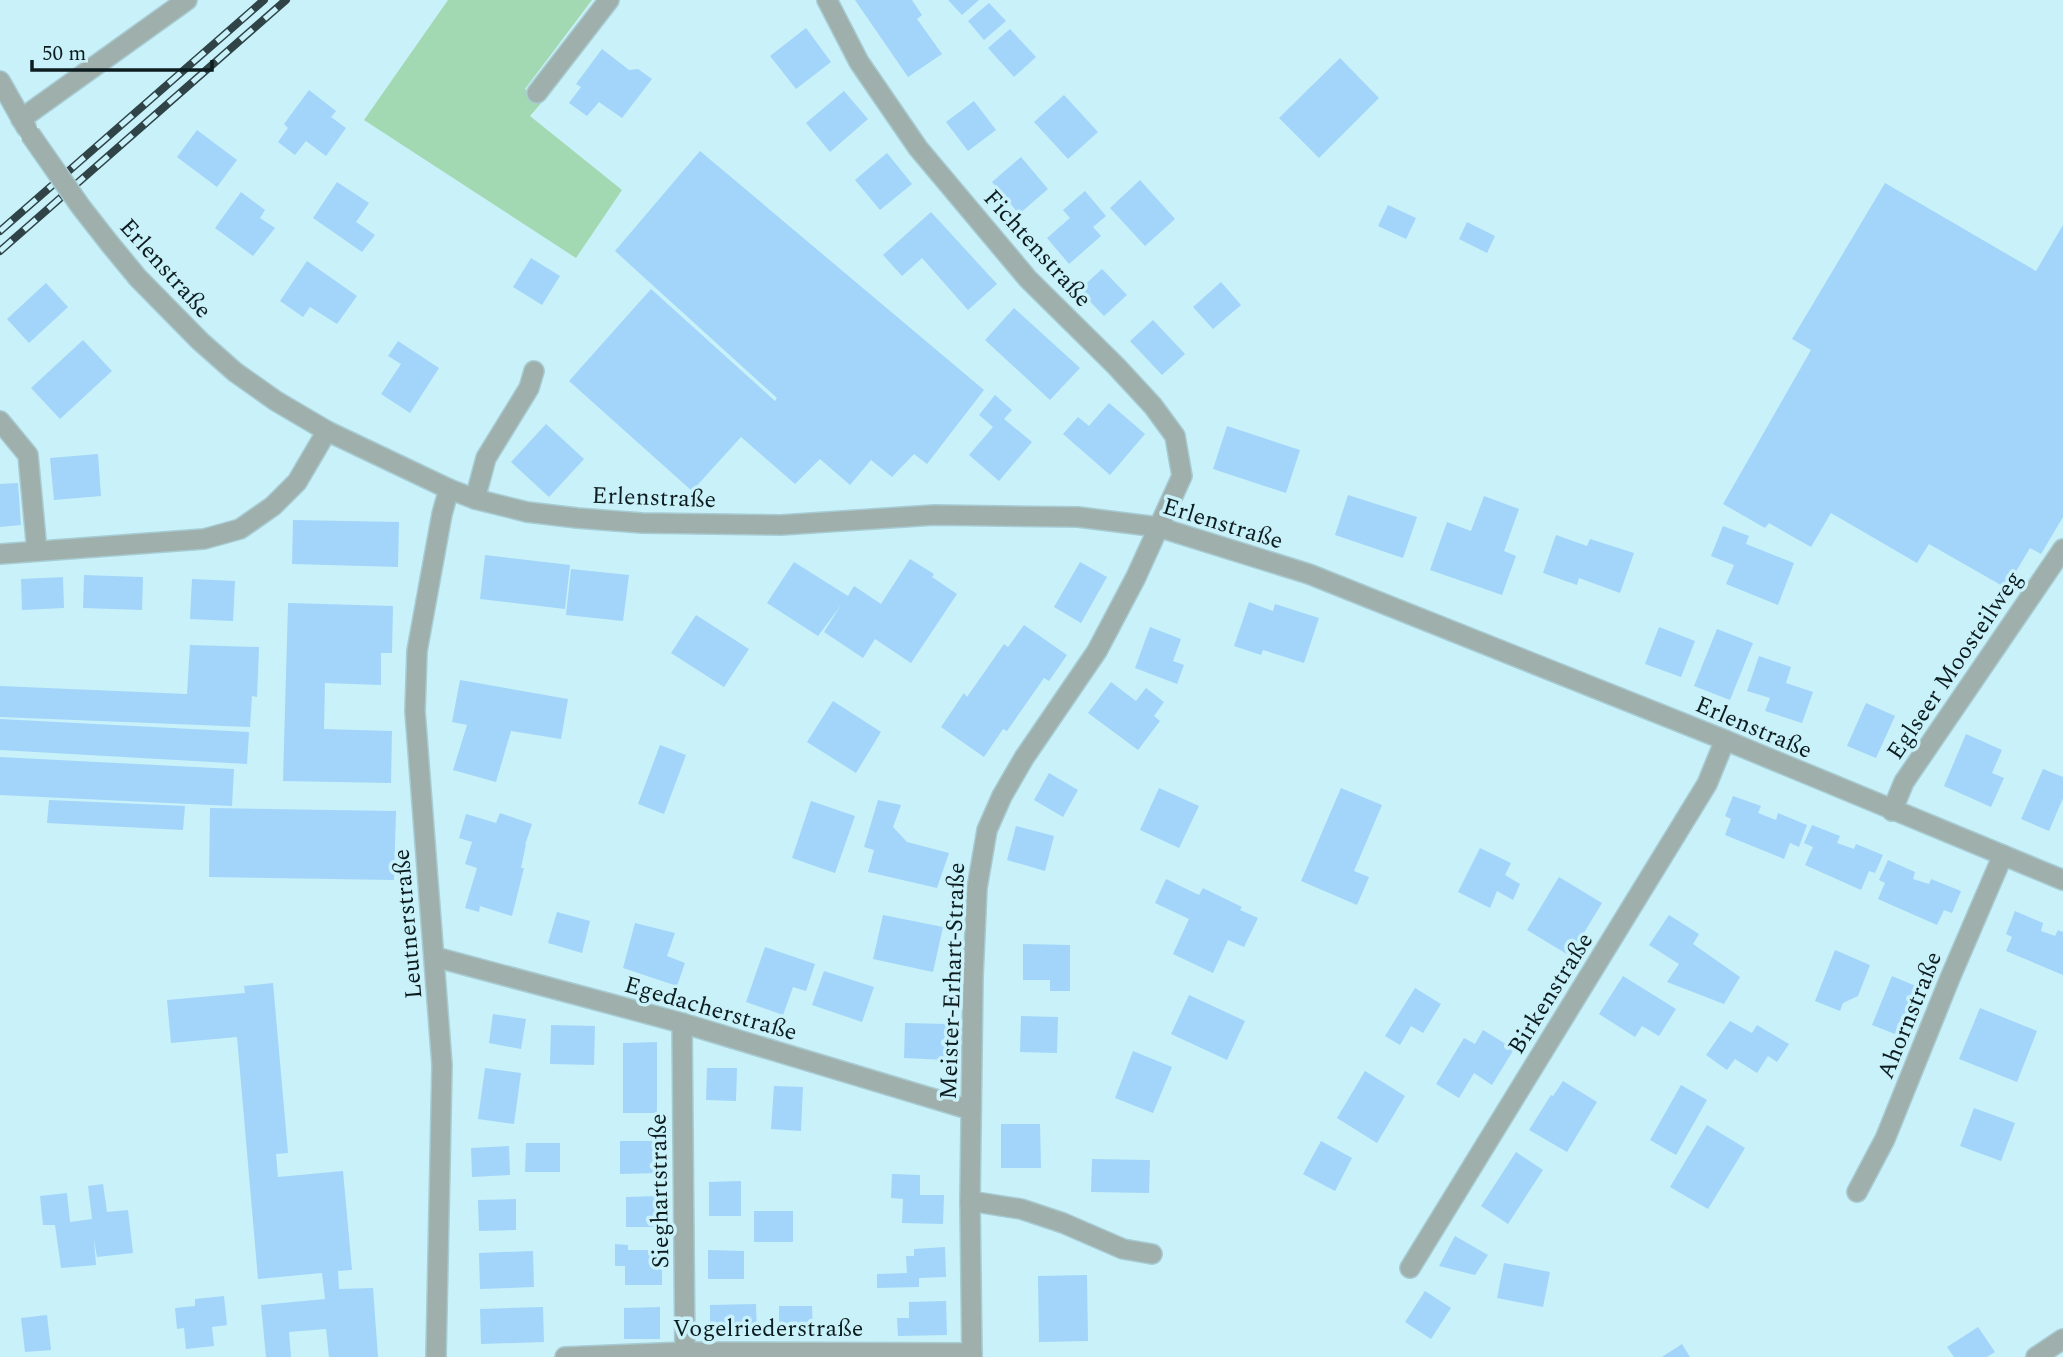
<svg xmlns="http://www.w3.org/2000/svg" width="2063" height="1357" viewBox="0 0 2063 1357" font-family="Spectral,serif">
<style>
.green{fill:#a2d9b2}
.building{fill:#a2d5f9}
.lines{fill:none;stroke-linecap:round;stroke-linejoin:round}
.street-casing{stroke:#a7cbd2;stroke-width:22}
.street{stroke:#9fafac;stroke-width:19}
.rail-casing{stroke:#304448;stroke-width:8}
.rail{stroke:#c9f1f9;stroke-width:5;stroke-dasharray:16;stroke-linecap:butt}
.street-bridge-casing{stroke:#a7cbd2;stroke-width:22;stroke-linecap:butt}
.street-bridge{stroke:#9fafac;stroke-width:19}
.labels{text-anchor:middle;stroke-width:7;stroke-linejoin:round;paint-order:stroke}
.street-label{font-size:24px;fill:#0d1c1f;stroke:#c9f1f9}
</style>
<rect width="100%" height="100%" fill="#c9f1f9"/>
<path class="green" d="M 448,0 L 592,0 L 525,89 L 542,102 L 530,116 L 622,190 L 576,258 L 364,120 Z"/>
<g class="building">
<path d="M 855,0 L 912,0 L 922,15 L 917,19 L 942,54 L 908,77 Z"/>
<path d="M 948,0 L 979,0 L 962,15 Z"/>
<path d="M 989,3 L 1006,21 L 984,40 L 968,21 Z"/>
<path d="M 806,28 L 831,62 L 796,89 L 770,56 Z"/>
<path d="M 1010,29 L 1036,57 L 1014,77 L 988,48 Z"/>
<path d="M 602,49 L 629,70 L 638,69 L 652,79 L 622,118 L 599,102 L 587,116 L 569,103 L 581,87 L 576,84 Z"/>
<path d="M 1340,58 L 1379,98 L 1319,158 L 1279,118 Z"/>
<path d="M 309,90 L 336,111 L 331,117 L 346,128 L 326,156 L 306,141 L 295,155 L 278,142 L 288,128 L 284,124 Z"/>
<path d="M 844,91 L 868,119 L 830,152 L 806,123 Z"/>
<path d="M 1064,95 L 1098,132 L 1068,159 L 1034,122 Z"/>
<path d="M 974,101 L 996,130 L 968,151 L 946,122 Z"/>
<path d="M 197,130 L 237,160 L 217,187 L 177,157 Z"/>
<path d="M 700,151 L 984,390 L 927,464 L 914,454 L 892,477 L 871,460 L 850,485 L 820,459 L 795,484 L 741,437 L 692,491 L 569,381 L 651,289 L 775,401 L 777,398 L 615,251 Z"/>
<path d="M 887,153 L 912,184 L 880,210 L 855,180 Z"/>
<path d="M 1021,157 L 1048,189 L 1019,214 L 992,182 Z"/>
<path d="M 1140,180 L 1175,219 L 1145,246 L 1110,208 Z"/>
<path d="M 337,182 L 369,203 L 356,222 L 375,235 L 362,252 L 313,218 Z"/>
<path d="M 1885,183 L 2036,271 L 2063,225 L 2063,517 L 2041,554 L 2030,548 L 2006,588 L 1929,544 L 1917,563 L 1831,513 L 1811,547 L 1769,523 L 1765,528 L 1723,504 L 1811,350 L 1792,339 Z"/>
<path d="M 1085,191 L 1106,216 L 1093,227 L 1101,236 L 1069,264 L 1047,238 L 1070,218 L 1063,210 Z"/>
<path d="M 241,192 L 265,210 L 260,218 L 275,228 L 253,256 L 215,228 Z"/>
<path d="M 1388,205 L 1416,218 L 1406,239 L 1378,226 Z"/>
<path d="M 931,212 L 997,284 L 968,310 L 922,258 L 902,276 L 883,255 Z"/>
<path d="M 1467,222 L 1495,236 L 1487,253 L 1459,239 Z"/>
<path d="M 531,258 L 560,276 L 542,305 L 513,287 Z"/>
<path d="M 307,261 L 357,296 L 337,324 L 310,307 L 303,317 L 280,301 Z"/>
<path d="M 1102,269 L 1127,295 L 1104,316 L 1079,290 Z"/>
<path d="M 1221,282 L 1241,305 L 1213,329 L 1193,307 Z"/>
<path d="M 46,283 L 68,307 L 29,343 L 7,319 Z"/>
<path d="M 1014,308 L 1080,368 L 1050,400 L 985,340 Z"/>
<path d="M 1153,320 L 1185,354 L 1162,375 L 1130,341 Z"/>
<path d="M 83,340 L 112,371 L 60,419 L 31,388 Z"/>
<path d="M 398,341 L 439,368 L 410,413 L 381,394 L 401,364 L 388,356 Z"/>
<path d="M 995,395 L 1012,410 L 1004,419 L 1032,442 L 999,481 L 969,455 L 993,427 L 979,415 Z"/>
<path d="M 1109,403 L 1145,434 L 1110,475 L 1063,434 L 1078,417 L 1089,426 Z"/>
<path d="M 546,424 L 584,459 L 549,497 L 511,462 Z"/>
<path d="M 1227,426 L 1300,450 L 1286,493 L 1213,469 Z"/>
<path d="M 98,454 L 101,496 L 54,500 L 50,458 Z"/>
<path d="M 18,483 L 21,525 L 0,527 L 0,484 Z"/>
<path d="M 1348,495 L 1417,517 L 1403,558 L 1335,535 Z"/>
<path d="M 1484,496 L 1519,509 L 1504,551 L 1516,556 L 1502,595 L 1430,570 L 1447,522 L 1471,531 Z"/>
<path d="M 293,520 L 399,522 L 398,567 L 292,564 Z"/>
<path d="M 1723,526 L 1749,536 L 1746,544 L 1794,563 L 1778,605 L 1726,584 L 1734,565 L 1711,556 Z"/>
<path d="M 1556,535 L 1587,546 L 1590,539 L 1634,553 L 1620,593 L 1579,578 L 1577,585 L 1543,573 Z"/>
<path d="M 485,555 L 570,565 L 565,609 L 480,599 Z"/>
<path d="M 910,559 L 934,574 L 932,577 L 957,594 L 911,663 L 875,639 L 863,658 L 824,632 L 841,605 L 818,636 L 767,603 L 794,562 L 848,596 L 854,586 L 881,604 Z"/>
<path d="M 1080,562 L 1107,577 L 1081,623 L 1054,607 Z"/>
<path d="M 571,569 L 629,575 L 623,621 L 566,615 Z"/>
<path d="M 84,575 L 143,577 L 142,610 L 83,608 Z"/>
<path d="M 63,577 L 64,608 L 22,610 L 21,579 Z"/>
<path d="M 192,579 L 235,581 L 233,621 L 190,619 Z"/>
<path d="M 1249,602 L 1273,611 L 1275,604 L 1319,618 L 1304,663 L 1263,650 L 1261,655 L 1234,646 Z"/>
<path d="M 288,603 L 393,606 L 392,653 L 381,653 L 381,685 L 325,683 L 324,729 L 392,731 L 391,783 L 283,781 Z"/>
<path d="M 696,615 L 749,649 L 724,687 L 671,653 Z"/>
<path d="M 1024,625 L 1067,655 L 1049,681 L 1044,678 L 1007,731 L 1003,729 L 984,757 L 941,727 L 964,693 L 967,697 L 1004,644 L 1008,647 Z"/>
<path d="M 1150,627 L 1181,639 L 1173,661 L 1184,665 L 1177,684 L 1135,668 Z"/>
<path d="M 1659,627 L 1695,641 L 1681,677 L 1645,664 Z"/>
<path d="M 1717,629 L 1753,643 L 1730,700 L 1694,686 Z"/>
<path d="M 190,645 L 259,647 L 257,697 L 252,696 L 250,727 L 0,717 L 0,686 L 187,694 Z"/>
<path d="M 1759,656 L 1791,667 L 1786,683 L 1813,692 L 1802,723 L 1765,711 L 1770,698 L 1747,691 Z"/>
<path d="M 460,680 L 568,699 L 561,739 L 511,731 L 496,782 L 453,770 L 467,725 L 452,722 Z"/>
<path d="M 1111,682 L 1136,701 L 1146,688 L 1164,702 L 1154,716 L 1160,721 L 1138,750 L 1088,713 Z"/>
<path d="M 833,701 L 881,732 L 856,773 L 807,742 Z"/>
<path d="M 1866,703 L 1895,716 L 1876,758 L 1847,746 Z"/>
<path d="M 0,719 L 249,732 L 247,764 L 0,750 Z"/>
<path d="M 1966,734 L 2002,750 L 1992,773 L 2004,778 L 1991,807 L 1944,786 Z"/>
<path d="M 660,745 L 686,755 L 664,814 L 638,804 Z"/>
<path d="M 0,757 L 234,769 L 232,806 L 0,795 Z"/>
<path d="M 2043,769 L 2063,777 L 2063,798 L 2049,831 L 2021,819 Z"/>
<path d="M 1049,773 L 1078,790 L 1063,817 L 1034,800 Z"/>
<path d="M 1159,788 L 1199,806 L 1179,848 L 1140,830 Z"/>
<path d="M 1341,788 L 1382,805 L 1354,871 L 1369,877 L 1357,905 L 1301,881 Z"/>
<path d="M 1733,796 L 1761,806 L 1758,813 L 1776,820 L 1778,813 L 1807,825 L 1799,847 L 1790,843 L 1784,859 L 1725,835 L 1731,819 L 1725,816 Z"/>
<path d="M 49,800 L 185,806 L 183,830 L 47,823 Z"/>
<path d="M 878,800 L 901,805 L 893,827 L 907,842 L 949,853 L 937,888 L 868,872 L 874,850 L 864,847 Z"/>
<path d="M 811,801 L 855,816 L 835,873 L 792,858 Z"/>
<path d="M 210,808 L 396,811 L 394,880 L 209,877 Z"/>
<path d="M 500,813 L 532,824 L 525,845 L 526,844 L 521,868 L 524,868 L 512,916 L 480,906 L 479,912 L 465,908 L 477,868 L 465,864 L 472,842 L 459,838 L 466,814 L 496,823 Z"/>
<path d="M 1812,825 L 1840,836 L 1837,843 L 1854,849 L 1856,844 L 1883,855 L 1875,873 L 1869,871 L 1861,890 L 1805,865 L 1813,847 L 1804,843 Z"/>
<path d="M 1016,826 L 1054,836 L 1045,871 L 1007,860 Z"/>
<path d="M 1480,848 L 1511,863 L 1505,875 L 1520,884 L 1513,900 L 1497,891 L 1490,908 L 1458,892 Z"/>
<path d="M 1888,860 L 1915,872 L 1913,879 L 1929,884 L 1931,879 L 1961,891 L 1952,913 L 1944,910 L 1937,925 L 1878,899 L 1885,883 L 1879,880 Z"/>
<path d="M 1559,877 L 1602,903 L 1570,956 L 1527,930 Z"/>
<path d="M 1166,879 L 1199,895 L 1203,888 L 1242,907 L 1240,910 L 1258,918 L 1244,947 L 1228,940 L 1213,973 L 1173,954 L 1189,919 L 1155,903 Z"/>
<path d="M 2015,911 L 2043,923 L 2041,931 L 2055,936 L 2058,930 L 2063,932 L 2063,975 L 2006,951 L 2012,937 L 2006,934 Z"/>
<path d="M 557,912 L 590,921 L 582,953 L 548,943 Z"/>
<path d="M 883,915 L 943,927 L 933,972 L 873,959 Z"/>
<path d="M 1669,915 L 1699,934 L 1693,944 L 1740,977 L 1724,1004 L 1667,982 L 1679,964 L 1649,945 Z"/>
<path d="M 635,923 L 675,933 L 667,956 L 685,963 L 677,986 L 623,968 Z"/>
<path d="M 1023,944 L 1070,945 L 1070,991 L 1050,991 L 1050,980 L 1023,980 Z"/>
<path d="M 765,947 L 815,964 L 806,991 L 793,987 L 783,1015 L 746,1002 Z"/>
<path d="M 1835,950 L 1870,965 L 1858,996 L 1843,1003 L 1840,1011 L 1815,1001 Z"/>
<path d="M 824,971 L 874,987 L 862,1022 L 812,1005 Z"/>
<path d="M 1623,976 L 1676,1009 L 1659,1036 L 1642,1026 L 1635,1037 L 1599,1014 Z"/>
<path d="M 1892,976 L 1925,990 L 1914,1018 L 1898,1023 L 1895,1034 L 1872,1025 Z"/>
<path d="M 273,983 L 288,1153 L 276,1154 L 278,1177 L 343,1171 L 352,1270 L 338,1271 L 339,1289 L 373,1288 L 378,1357 L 329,1357 L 326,1329 L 289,1332 L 291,1357 L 266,1357 L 261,1305 L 325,1299 L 322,1273 L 258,1279 L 237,1037 L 171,1043 L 167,1000 L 245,993 L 244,986 Z"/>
<path d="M 1415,988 L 1441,1004 L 1423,1033 L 1411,1026 L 1400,1045 L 1385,1036 Z"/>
<path d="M 1189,995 L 1245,1021 L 1227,1060 L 1171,1034 Z"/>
<path d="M 1980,1008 L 2037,1031 L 2017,1082 L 1959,1059 Z"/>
<path d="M 493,1014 L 526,1019 L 521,1049 L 489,1043 Z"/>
<path d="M 1021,1016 L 1058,1017 L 1057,1053 L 1020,1052 Z"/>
<path d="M 1730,1021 L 1752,1033 L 1757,1025 L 1789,1044 L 1777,1062 L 1768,1056 L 1757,1073 L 1735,1059 L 1727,1070 L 1706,1055 Z"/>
<path d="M 905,1023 L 947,1024 L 946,1060 L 904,1058 Z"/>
<path d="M 551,1025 L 595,1026 L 594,1065 L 550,1064 Z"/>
<path d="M 1483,1030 L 1514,1049 L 1492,1085 L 1474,1073 L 1459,1098 L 1436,1084 L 1464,1038 L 1475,1044 Z"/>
<path d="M 657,1042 L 657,1113 L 623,1113 L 623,1043 Z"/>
<path d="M 1133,1051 L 1172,1067 L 1153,1113 L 1115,1098 Z"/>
<path d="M 485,1068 L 521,1073 L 514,1124 L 478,1119 Z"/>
<path d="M 707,1068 L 737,1068 L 736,1101 L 706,1100 Z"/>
<path d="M 1365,1071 L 1405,1096 L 1377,1143 L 1337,1118 Z"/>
<path d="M 1563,1081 L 1597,1102 L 1567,1152 L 1529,1130 L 1551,1095 L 1553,1096 Z"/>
<path d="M 1681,1085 L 1707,1100 L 1676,1155 L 1650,1140 Z"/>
<path d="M 774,1086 L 803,1087 L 801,1131 L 771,1129 Z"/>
<path d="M 1974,1108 L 2015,1123 L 2001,1161 L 1960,1146 Z"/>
<path d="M 1001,1124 L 1040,1124 L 1041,1168 L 1001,1168 Z"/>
<path d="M 1707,1125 L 1745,1148 L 1708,1209 L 1670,1187 Z"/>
<path d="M 620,1141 L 659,1141 L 659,1173 L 620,1174 Z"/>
<path d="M 1321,1141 L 1352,1158 L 1335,1191 L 1303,1174 Z"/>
<path d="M 526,1143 L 560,1143 L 560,1172 L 525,1172 Z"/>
<path d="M 509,1146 L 510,1175 L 472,1177 L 471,1148 Z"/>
<path d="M 1516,1152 L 1543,1170 L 1508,1224 L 1481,1206 Z"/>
<path d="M 1092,1159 L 1150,1160 L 1149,1193 L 1091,1192 Z"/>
<path d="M 892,1174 L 920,1175 L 920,1195 L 944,1195 L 943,1224 L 902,1223 L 903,1199 L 891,1198 Z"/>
<path d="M 741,1181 L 741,1216 L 709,1216 L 709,1182 Z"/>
<path d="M 103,1184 L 107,1212 L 128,1210 L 133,1253 L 97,1257 L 94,1239 L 96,1265 L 61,1268 L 55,1225 L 43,1225 L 40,1196 L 67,1193 L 70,1222 L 92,1219 L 88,1186 Z"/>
<path d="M 659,1196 L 659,1227 L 626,1227 L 626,1197 Z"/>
<path d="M 516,1199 L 516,1230 L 479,1231 L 478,1200 Z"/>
<rect x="754" y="1211" width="39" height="31"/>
<path d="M 1455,1236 L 1488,1255 L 1475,1275 L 1439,1266 Z"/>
<path d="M 615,1244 L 628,1245 L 628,1250 L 662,1250 L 662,1285 L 625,1285 L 625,1266 L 615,1266 Z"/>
<path d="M 945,1247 L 946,1277 L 919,1278 L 919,1287 L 877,1288 L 877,1274 L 907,1273 L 906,1256 L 914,1256 L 914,1249 Z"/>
<path d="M 708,1250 L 744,1251 L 744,1279 L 708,1279 Z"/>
<path d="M 533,1251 L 534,1287 L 480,1289 L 479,1253 Z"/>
<path d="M 1504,1263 L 1550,1272 L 1543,1307 L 1497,1298 Z"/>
<path d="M 1087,1275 L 1088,1341 L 1039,1342 L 1038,1276 Z"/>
<path d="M 1425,1291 L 1451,1308 L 1431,1339 L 1405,1322 Z"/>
<path d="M 224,1296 L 227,1325 L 212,1327 L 214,1346 L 186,1349 L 184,1328 L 177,1329 L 175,1308 L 195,1306 L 195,1299 Z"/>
<path d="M 946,1301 L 947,1335 L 898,1336 L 897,1318 L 909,1318 L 909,1302 Z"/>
<path d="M 756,1304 L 757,1334 L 710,1335 L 710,1305 Z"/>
<path d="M 779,1306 L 812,1306 L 813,1335 L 779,1336 Z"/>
<path d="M 543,1307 L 544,1342 L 481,1344 L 480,1309 Z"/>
<path d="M 660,1307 L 660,1339 L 624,1339 L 624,1308 Z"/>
<path d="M 47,1315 L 51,1350 L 25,1352 L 21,1318 Z"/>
<path d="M 1978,1327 L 1995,1352 L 1987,1357 L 1954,1357 L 1947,1347 Z"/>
<path d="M 1682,1344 L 1690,1357 L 1662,1357 Z"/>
</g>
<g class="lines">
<g class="street-casing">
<g id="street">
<path d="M 827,0 L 859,62 L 918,148 L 1028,279 L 1116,366 L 1153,406 L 1175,436 L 1182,476 L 1136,577 L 1097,651 L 1024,758 L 1002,796 L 987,830 L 977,888 L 973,977 L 970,1201 L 972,1357"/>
<path d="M 0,81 L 26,127"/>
<path d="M 537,93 L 609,0"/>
<path d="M 21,119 L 187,0"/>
<path d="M 110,244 L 138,278 L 200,341 L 235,372 L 276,401 L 327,431 L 449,489 L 475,499 L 527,512 L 577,518 L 642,523 L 781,525 L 934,515 L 1078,517 L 1158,527 L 1309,574 L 1725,740 L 2063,880"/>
<path d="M 0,421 L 28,455 L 37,551"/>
<path d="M 475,499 L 486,458 L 529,388 L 534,371"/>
<path d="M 0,554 L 204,539 L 240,529 L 273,506 L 297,482 L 327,431"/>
<path d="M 1892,811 L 1904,782 L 2063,549"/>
<path d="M 435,957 L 682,1023 L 971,1110"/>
<path d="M 682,1023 L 685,1357"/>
<path d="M 1857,1192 L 1885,1139 L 1950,978 L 2003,855"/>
<path d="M 970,1201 L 1021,1209 L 1063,1223 L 1123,1249 L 1152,1254"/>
<path d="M 1410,1268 L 1707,784 L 1725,740"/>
<path d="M 436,1357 L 442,1065 L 415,711 L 417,651 L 442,514 L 449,489"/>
<path d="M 565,1357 L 685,1352 L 972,1353"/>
<path d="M 2036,1357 L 2063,1339"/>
</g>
</g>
<use href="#street" class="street"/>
<g class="rail-casing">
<g id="rail">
<path d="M 0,231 L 264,0"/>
<path d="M 0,251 L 286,0"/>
</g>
</g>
<use href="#rail" class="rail"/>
<g class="street-bridge-casing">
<path id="street-bridge" d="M 30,134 L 81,207 L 110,244"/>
</g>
<use href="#street-bridge" class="street-bridge"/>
</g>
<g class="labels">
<g class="street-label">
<text transform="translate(1038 248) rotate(48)" y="8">Fichtenstraße</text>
<text transform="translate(166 268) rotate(48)" y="8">Erlenstraße</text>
<text transform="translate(654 497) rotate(2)" y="8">Erlenstraße</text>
<text transform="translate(1223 523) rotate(17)" y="8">Erlenstraße</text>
<text transform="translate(1954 665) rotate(-56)" y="8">Eglseer Moosteilweg</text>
<text transform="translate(1754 727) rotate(23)" y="8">Erlenstraße</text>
<text transform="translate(407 924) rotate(-95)" y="8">Leutnerstraße</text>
<text transform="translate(952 981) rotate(-88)" y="8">Meister-Erhart-Straße</text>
<text transform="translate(1550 993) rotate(-58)" y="8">Birkenstraße</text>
<text transform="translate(711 1008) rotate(16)" y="8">Egedacherstraße</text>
<text transform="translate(1909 1015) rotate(-68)" y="8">Ahornstraße</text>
<text transform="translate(659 1191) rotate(-91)" y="8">Sieghartstraße</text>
<text x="768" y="1336">Vogelriederstraße</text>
</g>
</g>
<path d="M32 60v10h180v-10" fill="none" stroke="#0d1c1f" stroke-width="3.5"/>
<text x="42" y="60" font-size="21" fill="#0d1c1f" stroke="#c9f1f9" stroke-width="5" paint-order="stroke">50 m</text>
</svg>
